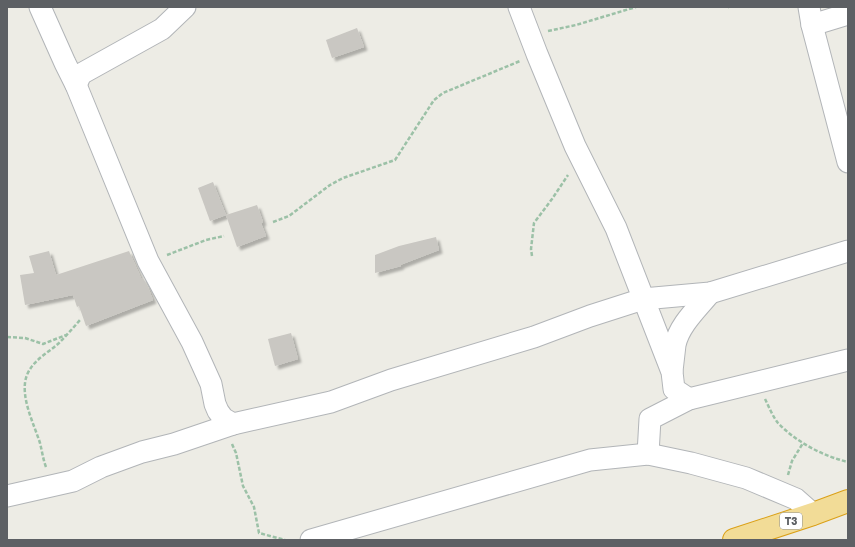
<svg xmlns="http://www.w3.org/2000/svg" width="855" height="547" viewBox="0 0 855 547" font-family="'Golos Text',sans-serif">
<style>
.building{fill:#c9c7c2;filter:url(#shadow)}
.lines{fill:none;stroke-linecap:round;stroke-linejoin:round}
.minor-casing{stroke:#b2b5b8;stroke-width:23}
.highway-casing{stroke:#dba017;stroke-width:24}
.path{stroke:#9cc1a7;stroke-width:2.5;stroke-dasharray:4 2;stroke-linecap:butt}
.minor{stroke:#fff;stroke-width:21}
.highway{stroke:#f2dc97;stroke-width:22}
.labels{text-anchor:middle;stroke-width:3;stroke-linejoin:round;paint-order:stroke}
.shield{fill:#fff;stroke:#8e9092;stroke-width:1}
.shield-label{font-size:10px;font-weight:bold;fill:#5d6064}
</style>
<defs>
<filter id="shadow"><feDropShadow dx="3.5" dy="3.5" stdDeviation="1" flood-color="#0004"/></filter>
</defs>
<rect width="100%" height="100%" fill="#edece5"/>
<g class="building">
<path d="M 357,28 L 364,47 L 332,58 L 326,40 Z"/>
<path d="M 213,182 L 226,215 L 210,221 L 198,188 Z"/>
<path d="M 257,205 L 263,222 L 261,223 L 266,236 L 237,247 L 226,215 Z"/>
<path d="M 436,237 L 439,250 L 400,265 L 401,266 L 375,273 L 375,255 L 399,246 Z"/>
<path d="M 49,251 L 56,275 L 129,251 L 141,278 L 143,278 L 148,287 L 153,300 L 86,326 L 79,306 L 77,307 L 73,295 L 25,305 L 20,275 L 34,273 L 29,256 Z"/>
<path d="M 291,333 L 298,359 L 275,366 L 268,339 Z"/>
</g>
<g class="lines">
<g class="minor-casing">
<g id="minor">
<path d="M 40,7 L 65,63 L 76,85 L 148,261 L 192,342 L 211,384 L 215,404 L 218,411 L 223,418 L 233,424"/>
<path d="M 519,7 L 537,54 L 575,146 L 616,228 L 672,372 L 674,389 L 689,399"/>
<path d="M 809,7 L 812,25 L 848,162"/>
<path d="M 812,25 L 848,14"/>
<path d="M 76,85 L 81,74 L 162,29 L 185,7"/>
<path d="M 672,371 C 673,362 674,354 675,345 C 679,325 698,308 710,293"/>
<path d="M 648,454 L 650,419 L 689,399 L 848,360"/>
<path d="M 7,496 L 73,481 L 101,467 L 142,452 L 174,444 L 233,424 L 331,402 L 391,380 L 534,337 L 590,316 L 643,299 L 710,293 L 848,251"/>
<path d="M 311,540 L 590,460 L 648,454 L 691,463 L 746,478 L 796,499 L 813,514"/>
</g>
</g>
<g class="highway-casing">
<path id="highway" d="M 734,540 L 813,514 L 848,501"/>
</g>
<g class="path">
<path d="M 728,7 L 729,7"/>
<path d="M 548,31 L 576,25 L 636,7"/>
<path d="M 273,222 L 289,216 L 330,185 L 343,178 L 395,160 L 434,100 L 443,93 L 520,61"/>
<path d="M 167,255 L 206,240 L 224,236"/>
<path d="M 532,256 L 531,249 L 534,223 L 552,199 L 568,175"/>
<path d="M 7,337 L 25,338 L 43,344 L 66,335"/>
<path d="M 765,399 C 769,407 773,417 778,423 C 796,442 823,456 848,462"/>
<path d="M 232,444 L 236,453 L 243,486 L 254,507 L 259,533 L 285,540"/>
<path d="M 46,467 C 43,459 42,451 40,443 C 34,424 19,395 27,375 C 33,360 48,353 59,343 C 66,336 73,328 80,320"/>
<path d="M 788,475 L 792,461 L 803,443"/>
</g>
<use href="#minor" class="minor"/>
<use href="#highway" class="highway"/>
</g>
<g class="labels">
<rect class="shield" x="780" y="513" width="22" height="16" rx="3"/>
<g class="shield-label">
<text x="791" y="525">T3</text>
</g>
</g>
<rect width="855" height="547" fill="none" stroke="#5d6064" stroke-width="16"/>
</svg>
